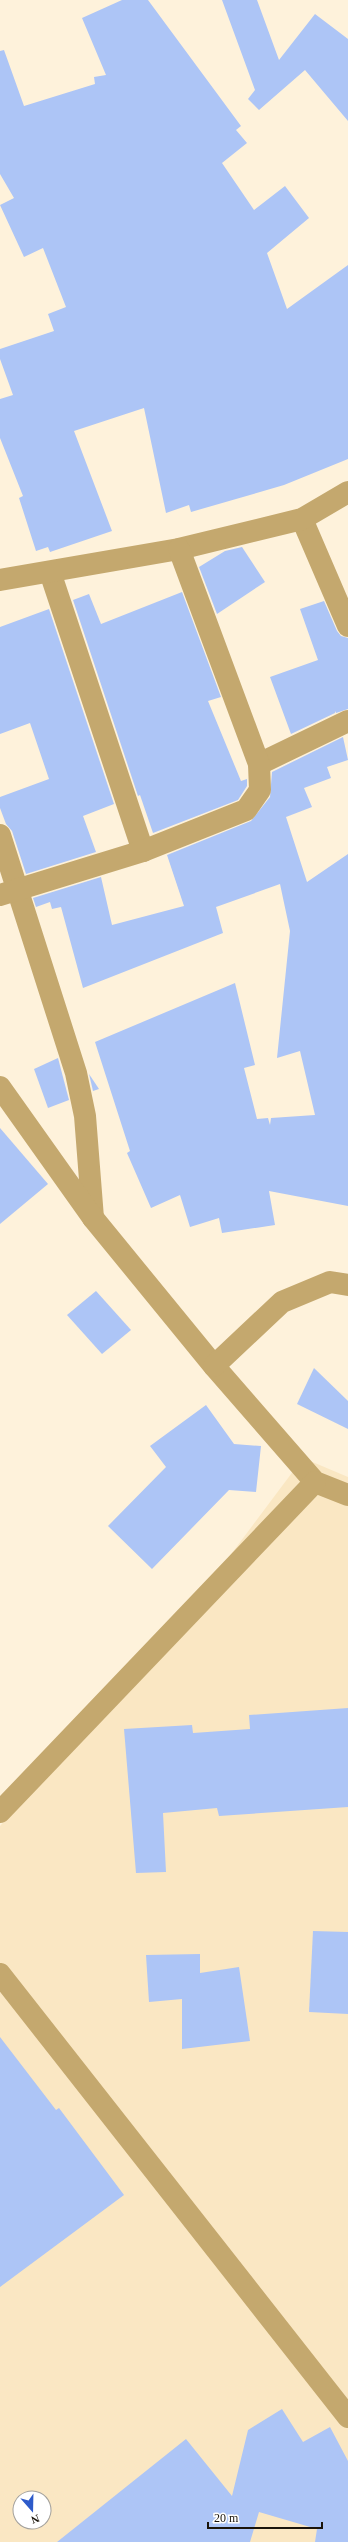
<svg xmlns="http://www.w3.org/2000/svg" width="348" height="2542" viewBox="0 0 348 2542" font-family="'Times New Roman',serif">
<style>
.built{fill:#fae7c3;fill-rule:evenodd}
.building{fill:#adc5f6}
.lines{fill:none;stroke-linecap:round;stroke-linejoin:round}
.minor{stroke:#c4a86e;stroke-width:22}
</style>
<rect width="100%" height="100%" fill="#fef2db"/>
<path class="built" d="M 303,1458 L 348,1477 L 348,2542 L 0,2542 L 0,1826 L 143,1672 ZM 20,2498 L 44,2498 L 44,2522 L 20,2522 Z"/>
<g class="building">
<path d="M 122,0 L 148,0 L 241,126 L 236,130 L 247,143 L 222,163 L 254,210 L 285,186 L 309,218 L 267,253 L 287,309 L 348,265 L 348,459 L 284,485 L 191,512 L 189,505 L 166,513 L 144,408 L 74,431 L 112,531 L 50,552 L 48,547 L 36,551 L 19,498 L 23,496 L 0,438 L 0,399 L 13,395 L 0,359 L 0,349 L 54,331 L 48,314 L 66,307 L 43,248 L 24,257 L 0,205 L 14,198 L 0,174 L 0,51 L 4,50 L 24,106 L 95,84 L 94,77 L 106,75 L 82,18 Z"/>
<path d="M 222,0 L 257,0 L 279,60 L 315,14 L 348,39 L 348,121 L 305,70 L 259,110 L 248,99 L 255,90 Z"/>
<path d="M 242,547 L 265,582 L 217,614 L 199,567 L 225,551 Z"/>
<path d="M 182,592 L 221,697 L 208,701 L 241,781 L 247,779 L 247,786 L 238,800 L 153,833 L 140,795 L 138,796 L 73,600 L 89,594 L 101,624 Z"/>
<path d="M 324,601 L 337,631 L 341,636 L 348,638 L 348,709 L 336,713 L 335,711 L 335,713 L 291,734 L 270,677 L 318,660 L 300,609 Z"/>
<path d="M 49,609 L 114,804 L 83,816 L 96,852 L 26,874 L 12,831 L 6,824 L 0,808 L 0,797 L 49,779 L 30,723 L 0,734 L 0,627 Z"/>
<path d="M 343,737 L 348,760 L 327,767 L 331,778 L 304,788 L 312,807 L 286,817 L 307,882 L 348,854 L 348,1206 L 269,1191 L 275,1225 L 222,1233 L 219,1218 L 190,1227 L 180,1195 L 151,1208 L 127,1153 L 130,1151 L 95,1042 L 235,983 L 255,1065 L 244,1068 L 257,1119 L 268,1118 L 270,1125 L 271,1118 L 315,1115 L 300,1051 L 277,1058 L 290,931 L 280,884 L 216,907 L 223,933 L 83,988 L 61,907 L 52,909 L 50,902 L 36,907 L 33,898 L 101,877 L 112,925 L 184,906 L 167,855 L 251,821 L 270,797 L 272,772 Z"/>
<path d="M 58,1058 L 69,1100 L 48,1108 L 34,1069 Z"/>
<path d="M 89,1074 L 99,1089 L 93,1091 Z"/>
<path d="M 0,1128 L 48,1184 L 0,1224 Z"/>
<path d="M 96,1291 L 131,1330 L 102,1354 L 67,1315 Z"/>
<path d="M 314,1368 L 348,1401 L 348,1429 L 297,1404 Z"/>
<path d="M 206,1405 L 234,1444 L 261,1446 L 256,1492 L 229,1490 L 152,1569 L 108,1526 L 166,1467 L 150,1446 Z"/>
<path d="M 348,1708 L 348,1807 L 219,1816 L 217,1808 L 163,1813 L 166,1872 L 136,1873 L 124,1729 L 192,1725 L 193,1733 L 250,1729 L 249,1715 Z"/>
<path d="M 313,1931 L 348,1932 L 348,2014 L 309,2012 Z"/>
<path d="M 200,1954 L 200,1973 L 239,1967 L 250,2041 L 182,2049 L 182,1999 L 149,2002 L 146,1955 Z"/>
<path d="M 0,2037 L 56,2110 L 59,2108 L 124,2195 L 0,2287 Z"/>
<path d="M 282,2409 L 303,2442 L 330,2427 L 348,2461 L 348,2542 L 315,2542 L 317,2529 L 259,2512 L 250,2542 L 57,2542 L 186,2439 L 232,2496 L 248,2430 Z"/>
</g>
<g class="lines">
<g class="minor">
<path d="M 302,519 L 348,626"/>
<path d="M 50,572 L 143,851"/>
<path d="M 0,580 L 179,549 L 302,519 L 348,492"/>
<path d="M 259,764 L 348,721"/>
<path d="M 0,835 L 76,1073 L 85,1116 L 93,1218"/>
<path d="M 0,895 L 143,851 L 246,810 L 260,790 L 259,764 L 179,549"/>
<path d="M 0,1087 L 93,1218 L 214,1366 L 315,1482 L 348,1495"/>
<path d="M 214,1366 L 282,1302 L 330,1282 L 348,1285"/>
<path d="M 0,1812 L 315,1482"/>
<path d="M 0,1974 L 348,2417"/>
</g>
</g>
<g transform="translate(32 2510) rotate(160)"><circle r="19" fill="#ffffff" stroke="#a3a19d"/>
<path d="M0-3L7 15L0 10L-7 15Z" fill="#2e5bca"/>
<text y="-6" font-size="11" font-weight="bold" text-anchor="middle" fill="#1a140a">N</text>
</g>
<path d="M208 2522v6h114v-6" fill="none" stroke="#1a140a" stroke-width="2"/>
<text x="214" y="2522" font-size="12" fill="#1a140a" stroke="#ffffff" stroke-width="3" paint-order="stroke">20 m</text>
</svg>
